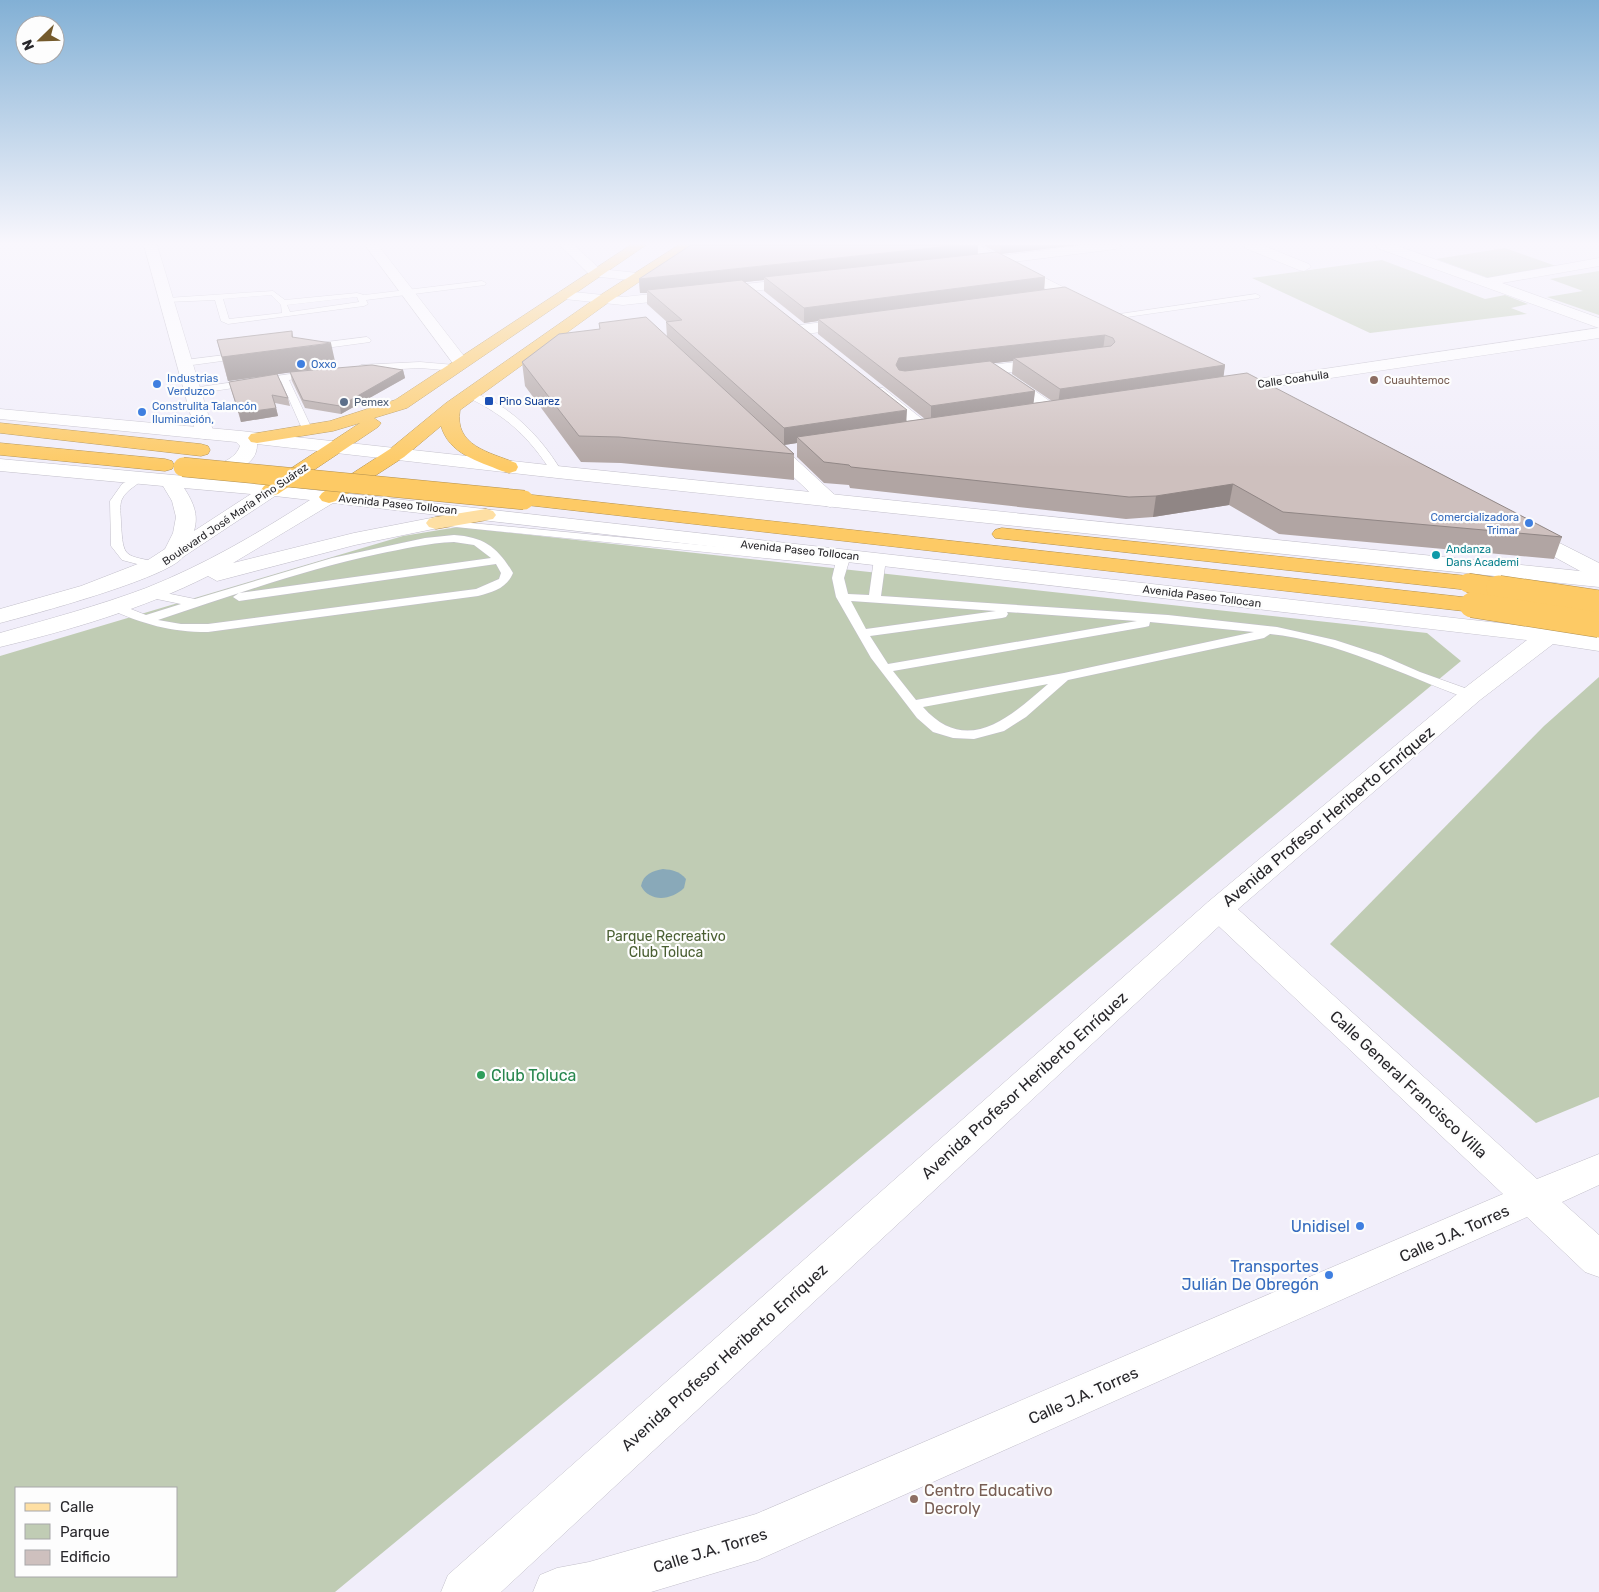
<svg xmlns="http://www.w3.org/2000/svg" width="1599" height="1592" viewBox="0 0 1599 1592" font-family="Rubik,sans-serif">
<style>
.green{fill:#c0ccb4;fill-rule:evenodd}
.water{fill:#89a9b9}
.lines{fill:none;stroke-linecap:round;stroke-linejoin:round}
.lane-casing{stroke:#c2bfca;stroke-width:1}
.street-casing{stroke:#c2bfca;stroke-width:1}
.secondary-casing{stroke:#c2bfca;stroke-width:1}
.primary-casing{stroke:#b29151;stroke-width:1}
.highway-casing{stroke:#b29151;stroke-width:1}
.lane{fill:#fff;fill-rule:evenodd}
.street{fill:#fff;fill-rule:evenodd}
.secondary{fill:#fff;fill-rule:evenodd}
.primary{fill:#fedfa3;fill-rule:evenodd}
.highway{fill:#fdca65;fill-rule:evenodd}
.highway-bridge-far1-casing{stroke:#b29151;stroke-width:20;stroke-linecap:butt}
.highway-bridge-casing{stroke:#b29151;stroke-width:26;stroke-linecap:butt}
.highway-bridge-far1{stroke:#fdca65;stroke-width:19}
.highway-bridge{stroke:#fdca65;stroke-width:25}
.wall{fill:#b1a5a3;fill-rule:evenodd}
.shaded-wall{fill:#908685}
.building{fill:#cec0be;stroke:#908685}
.shop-dot{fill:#3f7fe0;stroke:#fdfdfd;stroke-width:2}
.education-dot{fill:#8d6e63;stroke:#fdfdfd;stroke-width:2}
.transit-dot{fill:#1a4fb4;stroke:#fdfdfd;stroke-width:2}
.service-dot{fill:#5c6f8a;stroke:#fdfdfd;stroke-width:2}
.culture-dot{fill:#0f9aa8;stroke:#fdfdfd;stroke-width:2}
.leisure-dot{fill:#2e9e5b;stroke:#fdfdfd;stroke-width:2}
.labels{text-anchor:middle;stroke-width:4.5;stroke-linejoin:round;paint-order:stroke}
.far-shop-label{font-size:11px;fill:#366cbe;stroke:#fdfdfd;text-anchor:start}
.far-street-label{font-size:11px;fill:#28272b;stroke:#fdfdfd}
.far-education-label{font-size:11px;fill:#785e54;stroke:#fdfdfd;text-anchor:start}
.far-transit-label{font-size:11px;fill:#164399;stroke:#fdfdfd;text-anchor:start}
.far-service-label{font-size:11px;fill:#4e5e75;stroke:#fdfdfd;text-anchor:start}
.far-culture-label{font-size:11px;fill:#0d838f;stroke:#fdfdfd;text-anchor:start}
.park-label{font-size:14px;fill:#4a5f32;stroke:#fdfdfd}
.near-street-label{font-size:16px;fill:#28272b;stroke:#fdfdfd}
.near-leisure-label{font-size:16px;fill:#27864d;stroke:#fdfdfd;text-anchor:start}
.near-shop-label{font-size:16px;fill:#366cbe;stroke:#fdfdfd;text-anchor:end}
.near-education-label{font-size:16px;fill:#785e54;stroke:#fdfdfd;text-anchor:start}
</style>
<rect width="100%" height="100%" fill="#f1eefa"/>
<g class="green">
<path d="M 1505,248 L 1556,266 L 1491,279 L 1436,259 Z"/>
<path d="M 1382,260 L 1485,299 L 1505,295 L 1528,304 L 1511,308 L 1527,314 L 1370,333 L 1252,278 Z"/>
<path d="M 1599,271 L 1599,315 L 1547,297 L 1583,291 L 1550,279 Z"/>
<path d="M 458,527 L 1427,633 L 1461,661 L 335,1592 L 0,1592 L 0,656 L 403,536 ZM 16,1488 L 176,1488 L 176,1576 L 16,1576 Z"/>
<path d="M 1599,677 L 1599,1097 L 1536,1123 L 1330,944 L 1544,726 Z"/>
</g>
<path class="water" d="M 663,869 C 673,870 679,871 686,879 L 684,888 C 672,900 650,903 641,886 C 643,874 653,871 663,869 Z"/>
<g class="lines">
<g class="lane-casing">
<g id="lane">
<path d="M 482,281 L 486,283 L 485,285 L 366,300 L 368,304 L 364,306 L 228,324 L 221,321 L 215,300 L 167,302 L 163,300 L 167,298 L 273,291 L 285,300 L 357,293 L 364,295 ZM 271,295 L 281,305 L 282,313 L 229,319 L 223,299 ZM 357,297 L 359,302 L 290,312 L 287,305 Z"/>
<path d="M 1256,294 L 1260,296 L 1259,298 L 1113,319 L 1109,317 L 1113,315 Z"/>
<path d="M 367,337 L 371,340 L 370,342 L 311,350 L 307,347 L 311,344 Z"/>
<path d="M 241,353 L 244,354 L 244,358 L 185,366 L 181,363 L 185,360 Z"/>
<path d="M 420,362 L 455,365 L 459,368 L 455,371 L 420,368 L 361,371 L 357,368 L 361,365 Z"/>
<path d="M 311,371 L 314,372 L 314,376 L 289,380 L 313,431 L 308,434 L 303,431 L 281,381 L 193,394 L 188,391 L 193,388 Z"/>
<path d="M 470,392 C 509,403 542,438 562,472 L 561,474 L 553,474 C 528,436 508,417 467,397 L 465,395 Z"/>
<path d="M 139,475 L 143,476 L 144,478 C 137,486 127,489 122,499 C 119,505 121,516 121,522 C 123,561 125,554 160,563 L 162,565 L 160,567 L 156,569 L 122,560 L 111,546 L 110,501 L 122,484 Z"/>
<path d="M 440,520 L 838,558 L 841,553 L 845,552 L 851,555 L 844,578 L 848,594 L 869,595 L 874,559 L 880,556 L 886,559 L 881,596 L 1168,615 L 1277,627 L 1335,640 L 1381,655 L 1420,672 L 1476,692 L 1478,695 L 1471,699 L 1466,698 C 1403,675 1337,641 1270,634 L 1264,638 L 1068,680 L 1026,717 L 1004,731 L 974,739 L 953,738 L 933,732 L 917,718 L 871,658 L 836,597 L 832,578 L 835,565 L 436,525 L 434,523 L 436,521 ZM 851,601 L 996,611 L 866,629 ZM 1007,612 L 1137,621 L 888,664 L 870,636 L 1002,618 L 1006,617 L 1008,614 ZM 1150,622 L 1254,632 L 1064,673 L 916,700 L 893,671 L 1145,627 L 1149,626 ZM 1048,684 C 1010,717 967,757 923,707 Z"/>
<path d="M 454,535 C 485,537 498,548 513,573 C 507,588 493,592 478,596 L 208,632 C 170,632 143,624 109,609 L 107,606 L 113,602 L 146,615 L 181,604 L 147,597 L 145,594 L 147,591 L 151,590 L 195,599 L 332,558 L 425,538 ZM 454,542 L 474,545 L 491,558 L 239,593 L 233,597 L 239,601 L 496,564 L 501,573 L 499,579 L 476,589 L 208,624 L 181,624 L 158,620 C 231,596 303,570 378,554 C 403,549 428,543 454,542 Z"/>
</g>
</g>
<g class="street-casing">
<g id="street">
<path d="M 144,245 L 157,245 L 214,434 L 211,438 L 205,439 L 199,438 L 196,434 Z"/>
<path d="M 365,245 L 378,245 L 467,360 L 469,363 L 467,366 L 455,366 Z"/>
<path d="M 560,245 L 574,245 L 600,269 L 638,273 L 645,277 L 638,281 L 591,276 Z"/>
<path d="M 962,245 L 979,245 L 999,256 L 1083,245 L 1122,245 L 1116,249 L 1013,262 L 1093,302 L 1095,305 L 1093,308 L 1088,309 L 991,263 Z"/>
<path d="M 1244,245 L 1262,245 L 1309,264 L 1311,267 L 1304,271 L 1299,270 L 1245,248 Z"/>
<path d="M 1376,245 L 1395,245 L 1487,278 L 1599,258 L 1599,266 L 1502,283 L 1599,318 L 1599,328 L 1377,248 Z"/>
<path d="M 802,278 L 809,282 L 807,285 L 623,305 L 564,299 L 559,298 L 557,295 L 559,292 L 564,291 L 623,297 Z"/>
<path d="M 855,318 L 860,320 L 863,323 L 860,326 L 800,335 L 795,333 L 792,330 L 795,327 L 800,325 Z"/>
<path d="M 1599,328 L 1599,338 L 1230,393 L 1224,392 L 1222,388 L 1224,384 L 1230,383 Z"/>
<path d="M 1050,358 L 1056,360 L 1058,363 L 1056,366 L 1005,373 L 1010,374 L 1060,408 L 1063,412 L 1060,416 L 1054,417 L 1048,416 L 998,382 L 996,378 L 1001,374 L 966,378 L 960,376 L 958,373 L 960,370 L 966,368 Z"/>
<path d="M 877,387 L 883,388 L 931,426 L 934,430 L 931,434 L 925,435 L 919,434 L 871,396 L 869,392 L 871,388 Z"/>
<path d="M 767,437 L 773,438 L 837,497 L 840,501 L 837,505 L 830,507 L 823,505 L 761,446 L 758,442 L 761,438 Z"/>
<path d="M 1525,527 L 1532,529 L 1599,563 L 1599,578 L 1591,577 L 1518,537 L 1515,533 L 1518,529 Z"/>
<path d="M 1219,899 L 1230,902 L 1537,1179 L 1599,1154 L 1599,1185 L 1562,1202 L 1599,1235 L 1599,1277 L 1585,1272 L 1527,1217 L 758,1560 L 651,1592 L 533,1592 L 540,1575 L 557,1568 L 589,1562 L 756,1514 L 1503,1194 L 1208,916 L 1204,909 L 1208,902 Z"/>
</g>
</g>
<g class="secondary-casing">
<path id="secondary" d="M 0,409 L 241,431 L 557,466 L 1599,573 L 1599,587 L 557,478 L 257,444 C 258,468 226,474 208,478 L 1543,628 C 1551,623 1556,622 1565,624 L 1569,629 L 1567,632 L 1599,637 L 1599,651 L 1553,644 L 1480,700 L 1230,916 L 501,1592 L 441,1592 L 448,1575 L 1208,902 L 1462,690 L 1527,640 L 333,503 L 233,563 L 354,533 L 436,517 L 443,519 L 446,523 L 443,527 L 355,545 L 217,581 L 208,576 C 143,609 70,630 0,647 L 0,633 C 49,619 98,606 146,588 C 204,565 257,534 310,500 L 275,496 L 183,557 C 168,578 31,615 0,623 L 0,609 L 81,586 L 148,560 L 165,549 L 173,533 L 176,517 L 172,501 L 163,486 L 0,471 L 0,459 L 195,477 L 192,474 L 195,470 C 211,466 234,463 240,446 L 236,442 L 0,419 ZM 184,488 L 251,494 L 194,531 C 199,514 193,502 184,488 Z"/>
</g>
<g class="primary-casing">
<path id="primary" d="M 486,509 L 493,511 L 496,515 L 493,519 L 436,529 L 429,527 L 426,523 L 429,519 L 436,517 Z"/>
</g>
<g class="highway-casing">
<g id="highway">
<path d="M 631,245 L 646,245 L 407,408 L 374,418 L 381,423 L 378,427 L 278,494 L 271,496 L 264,494 L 261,490 L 264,486 L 360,423 L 333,431 L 257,443 L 251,442 L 248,438 L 251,434 L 330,421 L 395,400 Z"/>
<path d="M 679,245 L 694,245 L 609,302 L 460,410 C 454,446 489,452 516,463 L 518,467 L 516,471 L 509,473 L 502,471 C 478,461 449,454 441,426 L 404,457 L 336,501 L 329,503 L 322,501 L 319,497 L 322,493 L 390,449 L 446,403 L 599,296 Z"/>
<path d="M 0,423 L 201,444 L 208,446 L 210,450 L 208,454 L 201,456 L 0,433 Z"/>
<path d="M 0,443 L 165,459 L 172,461 L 174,465 L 172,469 L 165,471 L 0,455 Z"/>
<path d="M 524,494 L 1472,598 L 1480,600 L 1483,605 L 1480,610 L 1472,612 L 517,504 L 514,500 L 517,496 Z"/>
<path d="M 1002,528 L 1468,576 L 1476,578 L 1479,583 L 1476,588 L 1468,590 L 995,538 L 992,534 L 995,530 Z"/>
</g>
</g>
<use href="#lane" class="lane"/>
<use href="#street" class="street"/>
<use href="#secondary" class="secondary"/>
<use href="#primary" class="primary"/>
<use href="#highway" class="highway"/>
<g class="highway-bridge-far1-casing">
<g id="highway-bridge-far1">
<path d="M 183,467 L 524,500"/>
<path d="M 1468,583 L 1507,589"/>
</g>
</g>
<g class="highway-bridge-casing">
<g id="highway-bridge">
<path d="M 1499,588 L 1599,603"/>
<path d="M 1472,605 L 1599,625"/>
</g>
</g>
<use href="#highway-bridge-far1" class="highway-bridge-far1"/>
<use href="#highway-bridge" class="highway-bridge"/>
</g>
<g class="wall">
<path d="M 978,245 L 978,254 L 1045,277 L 1044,289 L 1225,365 L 1223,376 L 1562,537 L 1554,559 L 1279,534 L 1229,505 L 1153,517 L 1126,519 L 850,488 L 849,485 L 824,483 L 797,457 L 797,443 L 784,445 L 794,454 L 794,480 L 621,463 L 581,462 L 525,386 L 522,362 L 667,337 L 666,322 L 667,322 L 647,304 L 647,293 L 640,293 L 639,279 ZM 764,280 L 764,291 L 804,323 L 818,321 L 818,334 L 925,419 L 907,421 L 745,282 ZM 1013,361 L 1012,374 L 1052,401 L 1033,403 L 1035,391 L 993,363 Z"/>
<path d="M 983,245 L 1077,245 L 1000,254 Z"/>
<path d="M 293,337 L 336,366 L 277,374 L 288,398 L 290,406 L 275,403 L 278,416 L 241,422 L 229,382 L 274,375 L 228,381 L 223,363 L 217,340 Z"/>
<path d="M 403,370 L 405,378 L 341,414 L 305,408 L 292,381 L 290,372 Z"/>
</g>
<g class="shaded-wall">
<path d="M 960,245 L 978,245 L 977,257 L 764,277 L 764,280 L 649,292 L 647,290 L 647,293 L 640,293 L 639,279 Z"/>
<path d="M 1001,245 L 1077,245 L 1000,254 Z"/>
<path d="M 1045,277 L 1044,291 L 818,319 L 818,321 L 804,323 L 804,308 Z"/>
<path d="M 292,331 L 295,348 L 331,343 L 336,366 L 228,381 L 222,357 L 292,337 Z"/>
<path d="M 1105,335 L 1103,350 L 1014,358 L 1013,361 L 899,374 L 896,365 L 899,358 Z"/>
<path d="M 1225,365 L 1223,381 L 1058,405 L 1060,389 Z"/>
<path d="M 403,370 L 405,378 L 341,414 L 340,406 Z"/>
<path d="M 1035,391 L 1033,408 L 931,423 L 931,406 Z"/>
<path d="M 276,408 L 278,416 L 241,422 L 239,413 Z"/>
<path d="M 907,410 L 906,427 L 797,437 L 797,443 L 784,445 L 784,428 Z"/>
<path d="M 1233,484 L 1229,505 L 1153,517 L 1156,496 Z"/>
</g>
<g class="building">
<path d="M 691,245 L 960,245 L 639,279 Z"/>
<path d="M 997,252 L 1045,277 L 804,308 L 764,277 Z"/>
<path d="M 742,280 L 907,410 L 784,428 L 666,322 L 682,320 L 647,290 Z"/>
<path d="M 1065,287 L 1225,365 L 1060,389 L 1014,358 L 1111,346 L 1115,342 L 1113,338 L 1105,335 L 899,358 L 896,365 L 899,370 L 905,371 L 990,361 L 1035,391 L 931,406 L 818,319 Z"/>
<path d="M 646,317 L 794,454 L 619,437 L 579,436 L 522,362 L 559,334 L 600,329 L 599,323 Z"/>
<path d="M 292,331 L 292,337 L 331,343 L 222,357 L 217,340 Z"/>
<path d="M 372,365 L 403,370 L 340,406 L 303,400 L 290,372 Z"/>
<path d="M 1247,373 L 1562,537 L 1283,512 L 1233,484 L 1156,496 L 1129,497 L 851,467 L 849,465 L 824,462 L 797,437 Z"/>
<path d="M 277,374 L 288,398 L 272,395 L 276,408 L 239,413 L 229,382 Z"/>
</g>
<linearGradient id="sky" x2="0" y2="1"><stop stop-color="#82b0d5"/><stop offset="0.52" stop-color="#f9f7fd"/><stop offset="1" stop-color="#f9f7fd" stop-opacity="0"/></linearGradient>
<rect width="1599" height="468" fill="url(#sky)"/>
<g class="shop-dot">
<circle cx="301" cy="364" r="5"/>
<circle cx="157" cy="384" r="5"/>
<circle cx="142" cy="412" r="5"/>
<circle cx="1529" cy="523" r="5"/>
<circle cx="1360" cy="1226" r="5"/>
<circle cx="1329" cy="1275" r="5"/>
</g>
<g class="education-dot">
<circle cx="1374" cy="380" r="5"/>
<circle cx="914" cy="1499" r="5"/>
</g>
<rect class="transit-dot" x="484" y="396" width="10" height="10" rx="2.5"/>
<circle class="service-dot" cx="344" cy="402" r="5"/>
<circle class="culture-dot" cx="1436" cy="555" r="5"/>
<circle class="leisure-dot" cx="481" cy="1075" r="5"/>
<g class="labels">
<g class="far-shop-label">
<text x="311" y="368">Oxxo</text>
<text x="167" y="382">Industrias<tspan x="167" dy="13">Verduzco</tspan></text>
<text x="152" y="410">Construlita Talancón<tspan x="152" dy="13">Iluminación,</tspan></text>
<text x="1519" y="521" text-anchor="end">Comercializadora<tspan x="1519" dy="13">Trimar</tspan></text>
</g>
<g class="far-street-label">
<text transform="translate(1293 379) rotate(-8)" y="4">Calle Coahuila</text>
<text transform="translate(398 504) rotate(6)" y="4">Avenida Paseo Tollocan</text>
<text transform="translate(235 514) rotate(-34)" y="4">Boulevard José María Pino Suárez</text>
<text transform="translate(800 550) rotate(6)" y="4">Avenida Paseo Tollocan</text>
<text transform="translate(1202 596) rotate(7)" y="4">Avenida Paseo Tollocan</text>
</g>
<g class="far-education-label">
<text x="1384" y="384">Cuauhtemoc</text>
</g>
<g class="far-transit-label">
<text x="499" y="405">Pino Suarez</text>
</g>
<g class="far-service-label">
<text x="354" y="406">Pemex</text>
</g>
<g class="far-culture-label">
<text x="1446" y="553">Andanza<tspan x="1446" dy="13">Dans Academi</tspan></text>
</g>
<g class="park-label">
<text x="666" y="941">Parque Recreativo<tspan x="666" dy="16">Club Toluca</tspan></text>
</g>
<g class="near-street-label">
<text transform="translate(1328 816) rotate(-40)" y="6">Avenida Profesor Heriberto Enríquez</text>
<text transform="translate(1409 1084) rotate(43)" y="6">Calle General Francisco Villa</text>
<text transform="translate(1024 1085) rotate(-42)" y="6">Avenida Profesor Heriberto Enríquez</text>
<text transform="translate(1454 1233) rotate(-24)" y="6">Calle J.A. Torres</text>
<text transform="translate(724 1357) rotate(-42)" y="6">Avenida Profesor Heriberto Enríquez</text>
<text transform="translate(1083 1395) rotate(-24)" y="6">Calle J.A. Torres</text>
<text transform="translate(710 1550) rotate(-17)" y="6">Calle J.A. Torres</text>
</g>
<g class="near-leisure-label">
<text x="491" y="1081">Club Toluca</text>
</g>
<g class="near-shop-label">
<text x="1350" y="1232">Unidisel</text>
<text x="1319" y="1272">Transportes<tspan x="1319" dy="18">Julián De Obregón</tspan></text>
</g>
<g class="near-education-label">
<text x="924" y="1496">Centro Educativo<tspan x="924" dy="18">Decroly</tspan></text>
</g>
</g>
<rect x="15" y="1487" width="162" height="90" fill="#fdfdfd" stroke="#a8a7a9"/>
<rect x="25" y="1503" width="25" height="8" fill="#fedfa3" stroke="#a8a7a9"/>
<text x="60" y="1512" font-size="15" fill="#28272b">Calle</text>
<rect x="25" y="1524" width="25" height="15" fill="#c0ccb4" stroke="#a8a7a9"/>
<text x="60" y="1537" font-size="15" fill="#28272b">Parque</text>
<rect x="25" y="1550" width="25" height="15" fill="#cec0be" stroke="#a8a7a9"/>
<text x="60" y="1562" font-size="15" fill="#28272b">Edificio</text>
<g transform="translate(40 40) rotate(247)"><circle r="24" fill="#fdfdfd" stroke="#a8a7a9"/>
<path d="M0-4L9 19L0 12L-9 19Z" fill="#745a2c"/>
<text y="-8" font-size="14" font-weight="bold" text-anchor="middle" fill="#28272b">N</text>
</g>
</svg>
